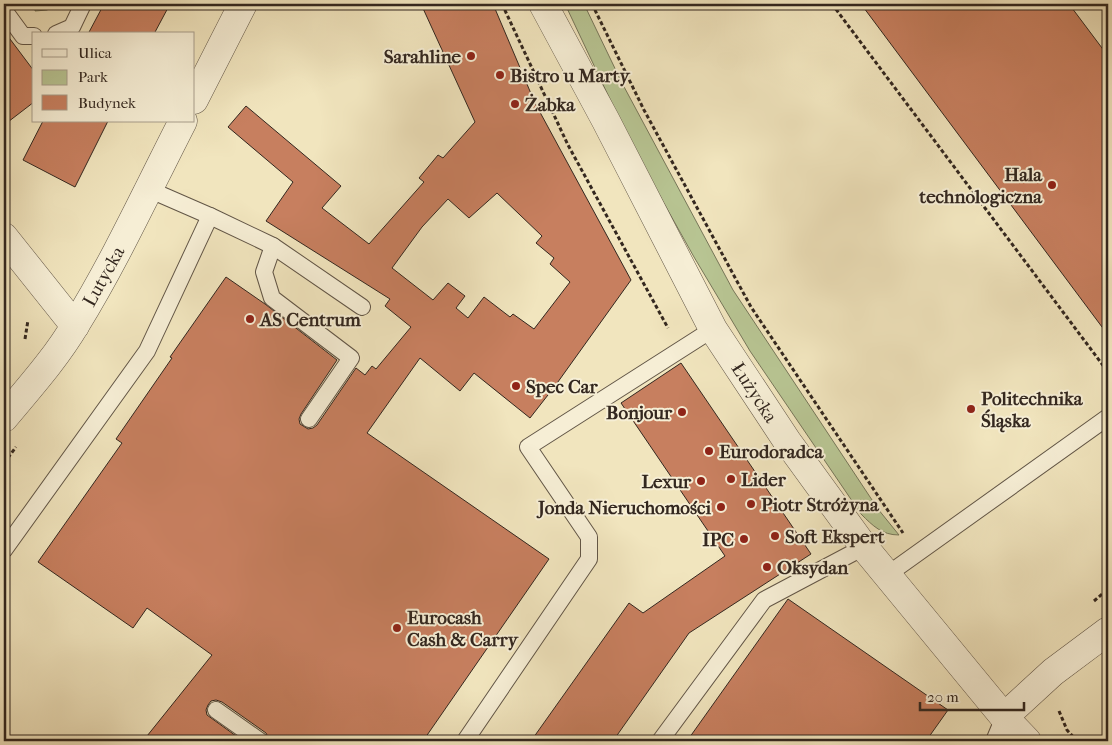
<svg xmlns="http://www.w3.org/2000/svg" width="1112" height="745" viewBox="0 0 1112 745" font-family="'IM FELL French Canon',serif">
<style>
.green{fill:#b8c593;stroke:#767659}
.building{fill:#c77f5f;stroke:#33271f;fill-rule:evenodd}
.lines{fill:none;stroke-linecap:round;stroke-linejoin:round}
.service-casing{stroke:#625647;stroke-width:18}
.minor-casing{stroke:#625647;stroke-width:29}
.tertiary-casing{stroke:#625647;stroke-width:29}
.path{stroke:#33271f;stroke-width:3;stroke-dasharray:4 2.5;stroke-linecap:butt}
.service{stroke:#f6eed5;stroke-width:16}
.minor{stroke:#f6eed5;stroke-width:28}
.tertiary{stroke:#f6eed5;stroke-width:28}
.poi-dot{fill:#8f2418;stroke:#f6eed5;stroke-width:2}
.labels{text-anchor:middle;stroke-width:4;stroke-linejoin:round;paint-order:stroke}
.poi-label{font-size:19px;font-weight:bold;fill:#33271f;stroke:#f6eed5;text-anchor:start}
.street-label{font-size:19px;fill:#33271f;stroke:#f6eed5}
</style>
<rect width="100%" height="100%" fill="#f1e5be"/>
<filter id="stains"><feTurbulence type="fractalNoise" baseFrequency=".004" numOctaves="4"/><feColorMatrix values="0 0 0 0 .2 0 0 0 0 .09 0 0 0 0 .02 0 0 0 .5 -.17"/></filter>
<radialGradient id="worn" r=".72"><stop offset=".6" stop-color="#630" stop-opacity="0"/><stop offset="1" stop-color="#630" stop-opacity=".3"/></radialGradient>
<g class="green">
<path d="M 36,4 L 58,4 L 47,10 L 35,11 Z"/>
<path d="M 565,4 L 584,4 L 622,83 L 733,290 L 878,509 L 899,535 C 882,535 873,526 861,514 L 750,351 L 694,257 L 633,148 Z"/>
</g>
<g class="building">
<path d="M 104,4 L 170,4 L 154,34 L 88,34 Z"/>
<path d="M 421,4 L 493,4 L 535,103 L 631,280 L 555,386 L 530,418 L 474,373 L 460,391 L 420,358 L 367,433 L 549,559 L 423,741 L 270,741 L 266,733 L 222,702 L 216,700 L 211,701 L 208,705 L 206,710 L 207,715 L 243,741 L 143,741 L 212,655 L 147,608 L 133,628 L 38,562 L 122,443 L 116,439 L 172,358 L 170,357 L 226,277 L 265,304 L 337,360 L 301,414 L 299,419 L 300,424 L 308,429 L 313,428 L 317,425 L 356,368 L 365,375 L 372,366 L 376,369 L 411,327 L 385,306 L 390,299 L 266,221 L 293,182 L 228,127 L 246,106 L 341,186 L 322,208 L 369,244 L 424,182 L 419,178 L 438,155 L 443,158 L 475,122 ZM 497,193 L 542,236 L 536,243 L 554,258 L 550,264 L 570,282 L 534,329 L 513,314 L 510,317 L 484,297 L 468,318 L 456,308 L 465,296 L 448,283 L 433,300 L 392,268 L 422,227 L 448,199 L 469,218 Z"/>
<path d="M 861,4 L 1069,4 L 1108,56 L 1108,335 Z"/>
<path d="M 4,31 L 34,71 L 34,102 L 4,125 Z"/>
<path d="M 43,121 L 108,121 L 75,187 L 23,160 Z"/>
<path d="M 681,363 L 811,554 L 689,633 L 613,741 L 531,741 L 629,603 L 643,613 L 725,556 L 621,403 Z"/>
<path d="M 788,599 L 948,710 L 926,741 L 687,741 Z"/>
</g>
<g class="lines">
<g class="service-casing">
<g id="service">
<path d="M 4,10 L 23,36 L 34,36"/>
<path d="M 56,34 L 72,27 L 83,4"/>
<path d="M 210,216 L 273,246 L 362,307"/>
<path d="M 273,246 L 264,272 L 272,298 L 351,358 L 309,419"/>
<path d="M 4,550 L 147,351 L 210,216 L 148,189"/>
<path d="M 887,575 L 1108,417"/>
<path d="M 216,710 L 260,741"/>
<path d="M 465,741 L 589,559 L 589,537 L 528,447 L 713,329"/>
<path d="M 660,741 L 764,600 L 864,547"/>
<path d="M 994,741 L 1004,717"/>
</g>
</g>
<g class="minor-casing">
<g id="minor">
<path d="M 194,100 L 243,4"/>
<path d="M 4,237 L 75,326"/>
<path d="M 4,418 C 29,388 56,358 76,324 C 116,259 148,189 183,121"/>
<path d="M 1004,717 L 1053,672 L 1108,631"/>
</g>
</g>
<g class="tertiary-casing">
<path id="tertiary" d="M 543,4 L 606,121 L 713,329 L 787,441 L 864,547 L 1004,717 L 1027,741"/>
</g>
<g class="path">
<path d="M 502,4 L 568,145 L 668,328"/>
<path d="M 592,4 L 644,110 L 751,307 L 903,533"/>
<path d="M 832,4 L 1108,372"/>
<path d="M 25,339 L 28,320"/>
<path d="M 4,463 L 16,447"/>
<path d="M 1094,601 L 1108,589"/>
<path d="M 1059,711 L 1067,730 L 1077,741"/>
<path d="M 1102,741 L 1108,738"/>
</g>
<use href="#service" class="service"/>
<use href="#minor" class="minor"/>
<use href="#tertiary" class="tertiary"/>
</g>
<g class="poi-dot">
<circle cx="471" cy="56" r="5"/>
<circle cx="500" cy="75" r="5"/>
<circle cx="515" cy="104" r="5"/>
<circle cx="1052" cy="185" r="5"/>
<circle cx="250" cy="319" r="5"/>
<circle cx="516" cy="386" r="5"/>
<circle cx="971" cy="409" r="5"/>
<circle cx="682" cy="412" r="5"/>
<circle cx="709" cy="451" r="5"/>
<circle cx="731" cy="479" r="5"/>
<circle cx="701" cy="481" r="5"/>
<circle cx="751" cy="504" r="5"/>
<circle cx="721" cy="507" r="5"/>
<circle cx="775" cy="536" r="5"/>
<circle cx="744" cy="539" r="5"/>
<circle cx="767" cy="567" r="5"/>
<circle cx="397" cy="628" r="5"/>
</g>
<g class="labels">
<g class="poi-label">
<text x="461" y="63" text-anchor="end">Sarahline</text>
<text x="510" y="82">Bistro u Marty</text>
<text x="525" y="111">Żabka</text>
<text x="1042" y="181" text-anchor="end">Hala<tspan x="1042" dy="22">technologiczna</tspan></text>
<text x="260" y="326">AS Centrum</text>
<text x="526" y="393">Spec Car</text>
<text x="981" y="405">Politechnika<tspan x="981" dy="22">Śląska</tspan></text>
<text x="672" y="419" text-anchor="end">Bonjour</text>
<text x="719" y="458">Eurodoradca</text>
<text x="741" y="486">Lider</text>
<text x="691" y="488" text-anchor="end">Lexur</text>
<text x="761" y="511">Piotr Stróżyna</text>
<text x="711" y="514" text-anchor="end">Jonda Nieruchomości</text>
<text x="785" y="543">Soft Ekspert</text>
<text x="734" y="546" text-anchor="end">IPC</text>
<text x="777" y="574">Oksydan</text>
<text x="407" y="624">Eurocash<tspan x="407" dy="22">Cash &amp; Carry</tspan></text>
</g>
<g class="street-label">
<text transform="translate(103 276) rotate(-61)" y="7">Lutycka</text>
<text transform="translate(755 392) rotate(57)" y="7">Łużycka</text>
</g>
</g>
<rect width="1112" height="745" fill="none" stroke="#f1e5be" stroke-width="20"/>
<rect x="5" y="5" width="1102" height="735" fill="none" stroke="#33271f" stroke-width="2.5"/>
<rect x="10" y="10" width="1092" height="725" fill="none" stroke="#33271f"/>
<rect x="32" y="32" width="162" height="90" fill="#f6eed5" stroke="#a89e8c"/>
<rect x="42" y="49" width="25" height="8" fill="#f6eed5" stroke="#a89e8c"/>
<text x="78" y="58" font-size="15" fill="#33271f">Ulica</text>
<rect x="42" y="70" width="25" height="15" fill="#b8c593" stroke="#a89e8c"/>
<text x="78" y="82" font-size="15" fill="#33271f">Park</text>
<rect x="42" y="95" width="25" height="15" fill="#c77f5f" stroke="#a89e8c"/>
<text x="78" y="108" font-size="15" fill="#33271f">Budynek</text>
<path d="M920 702v8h104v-8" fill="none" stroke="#33271f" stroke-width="2.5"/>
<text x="927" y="702" font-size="15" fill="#33271f" stroke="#f6eed5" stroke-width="4" paint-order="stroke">20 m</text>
<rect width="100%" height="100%" filter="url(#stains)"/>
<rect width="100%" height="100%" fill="url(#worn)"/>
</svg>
